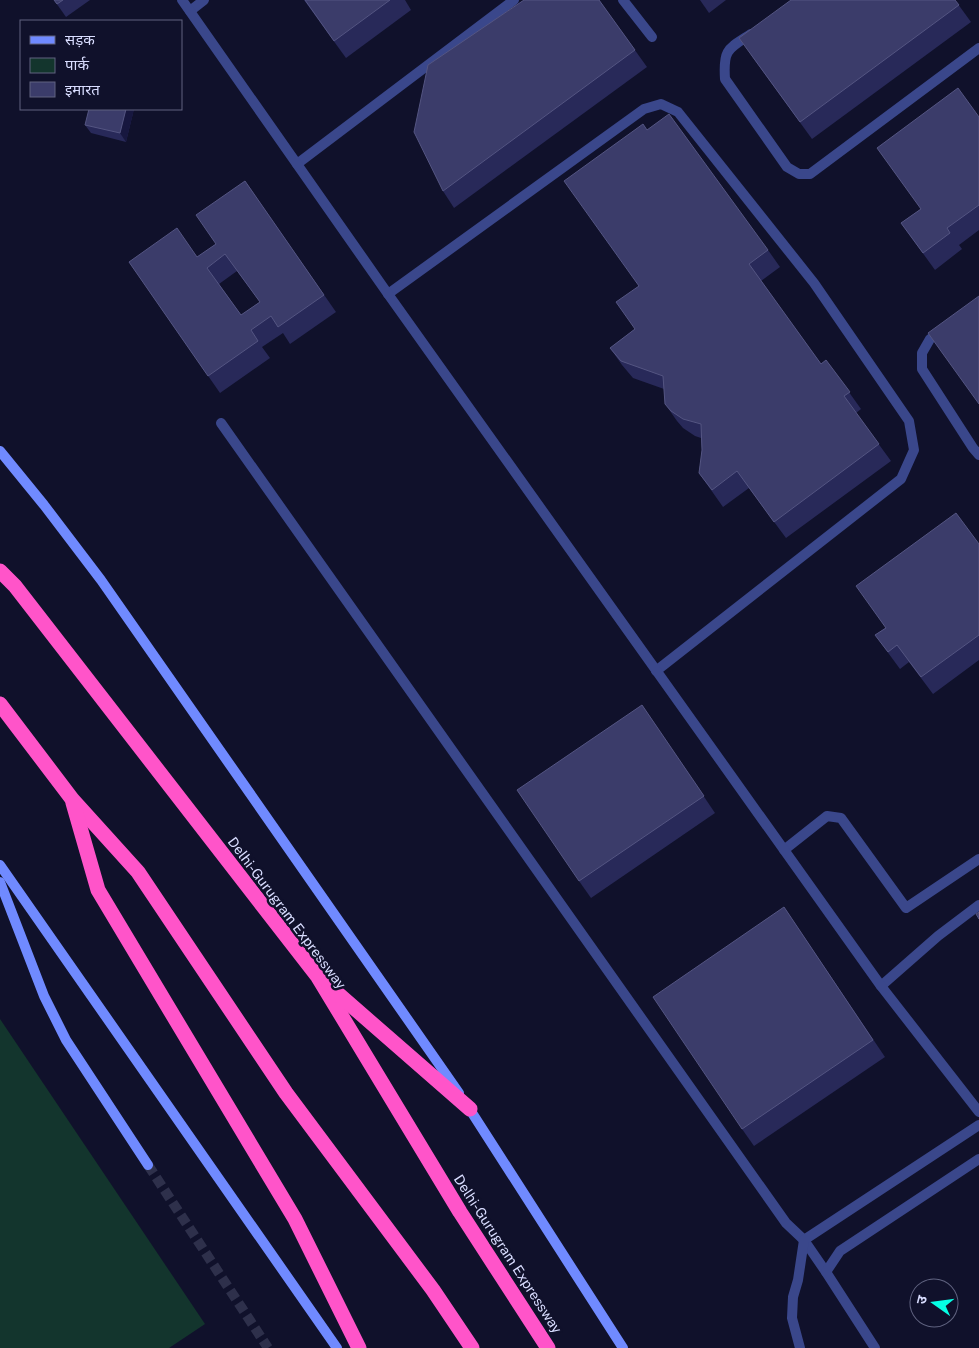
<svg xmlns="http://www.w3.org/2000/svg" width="979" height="1348" viewBox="0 0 979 1348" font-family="'Public Sans','Noto Sans Devanagari',sans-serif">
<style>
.green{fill:#13352d}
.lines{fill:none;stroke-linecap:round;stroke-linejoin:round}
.secondary-tunnel{stroke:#2e304b;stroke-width:10;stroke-dasharray:10 5;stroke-linecap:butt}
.service{stroke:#3a478b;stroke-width:10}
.minor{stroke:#3a478b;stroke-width:10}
.secondary{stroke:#708aff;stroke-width:10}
.motorway{stroke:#ff54c9;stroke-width:15}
.wall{fill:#282959;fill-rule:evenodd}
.shaded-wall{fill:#17173f}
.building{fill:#3b3c6a;stroke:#545582;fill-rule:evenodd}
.labels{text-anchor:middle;stroke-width:5;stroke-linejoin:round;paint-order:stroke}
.street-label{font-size:14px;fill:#d9ddff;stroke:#10112b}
</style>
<rect width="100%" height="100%" fill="#10112b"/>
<path class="green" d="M 0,1019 L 205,1324 L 169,1348 L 0,1348 Z"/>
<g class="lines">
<path class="secondary-tunnel" d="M 148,1165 L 268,1348"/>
<g class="service">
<path d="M 623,0 L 652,37"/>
<path d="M 190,11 L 204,0"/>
<path d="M 751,34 C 728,49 723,49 725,79 L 787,167 L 799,174 L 810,174 L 979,48"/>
<path d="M 297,164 L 514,0"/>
<path d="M 388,294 L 644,109 L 661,104 L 678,112 L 814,283 L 909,421 L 914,450 L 901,479 L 656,671"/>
<path d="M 941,331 L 930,339 L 922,353 L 922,369 L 973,448 L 979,455"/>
<path d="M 221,423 L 786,1223 L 804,1240 L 826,1272"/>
<path d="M 784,850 L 827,816 L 841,818 L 906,908 L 979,859"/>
<path d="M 881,986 L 938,936 L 979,905"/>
</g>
<g class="minor">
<path d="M 182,0 L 388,294 L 881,986 L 979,1112"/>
<path d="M 800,1348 L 792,1318 L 793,1297 L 798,1280 L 804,1240 L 979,1125"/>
<path d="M 875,1348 L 826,1272 L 840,1251 L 979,1159"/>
</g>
<g class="secondary">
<path d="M 0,451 L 44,505 L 101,580 L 459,1093"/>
<path d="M 0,865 L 337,1348"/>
<path d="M 0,882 L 44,996 L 66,1040 L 148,1165"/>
<path d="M 467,1105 L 623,1348"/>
</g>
<g class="motorway">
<path d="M 0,571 L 15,586 L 318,977 L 460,1212 L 548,1348"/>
<path d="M 0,704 L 72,799 L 138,872 L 286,1093 L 433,1290 L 472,1348"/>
<path d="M 73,803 L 98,890 L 295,1219 L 359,1348"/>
<path d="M 329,986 L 470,1109"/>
</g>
</g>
<g class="wall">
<path d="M 54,0 L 90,0 L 66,17 Z"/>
<path d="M 304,0 L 405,0 L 411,10 L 346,58 Z"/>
<path d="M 599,0 L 647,67 L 454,208 L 443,191 Z"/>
<path d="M 700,0 L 726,0 L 709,13 Z"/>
<path d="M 955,0 L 971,22 L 812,139 L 751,55 Z"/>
<path d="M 134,109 L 126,142 L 91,133 L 85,125 Z"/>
<path d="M 979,117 L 979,230 L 959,245 L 962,249 L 935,270 L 901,223 L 921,209 Z"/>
<path d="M 647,130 L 768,250 L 780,267 L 761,281 L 821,364 L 826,360 L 861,409 L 856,413 L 891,461 L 786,538 L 749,488 L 723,507 L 699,473 L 702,450 L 701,438 L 695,436 L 683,428 L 677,421 L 665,404 L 664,389 L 633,378 L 622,365 L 610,348 L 635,329 L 639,286 Z"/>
<path d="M 245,181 L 336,312 L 290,344 L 283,333 L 262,347 L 270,358 L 220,393 L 129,262 L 197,257 L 216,244 ZM 237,271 L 260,302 L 241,315 L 219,284 Z"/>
<path d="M 979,544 L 979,660 L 933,694 L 909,662 L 900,669 L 875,635 L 885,628 Z"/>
<path d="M 642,705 L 715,813 L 591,898 L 579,881 Z"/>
<path d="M 784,907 L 885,1057 L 754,1146 L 742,1129 Z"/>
</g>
<path class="shaded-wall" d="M 126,109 L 134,109 L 126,142 L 120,133 Z"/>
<g class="building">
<path d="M 54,0 L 63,0 L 57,4 Z"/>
<path d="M 305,0 L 390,0 L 334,41 Z"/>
<path d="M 524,0 L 599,0 L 635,50 L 443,191 L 414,132 L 428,65 Z"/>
<path d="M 791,0 L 955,0 L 959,5 L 800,122 L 739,38 Z"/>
<path d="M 958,88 L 979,117 L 979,205 L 947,228 L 950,233 L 923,253 L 901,223 L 921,209 L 877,148 Z"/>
<path d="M 89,109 L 126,109 L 120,133 L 85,125 Z"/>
<path d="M 669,114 L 768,250 L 749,264 L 821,364 L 826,360 L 850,392 L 844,396 L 879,444 L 774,522 L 737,471 L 712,490 L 699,473 L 702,450 L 701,424 L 683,419 L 671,411 L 665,404 L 663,376 L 621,361 L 610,348 L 635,329 L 616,302 L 639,286 L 564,181 L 643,124 L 647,130 Z"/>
<path d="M 245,181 L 324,295 L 278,327 L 271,316 L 251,330 L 258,341 L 208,376 L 129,262 L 177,228 L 197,257 L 216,244 L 196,215 ZM 225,254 L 260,302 L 241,315 L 207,268 Z"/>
<path d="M 979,296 L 979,404 L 928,333 Z"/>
<path d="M 956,513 L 979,544 L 979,635 L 921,677 L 897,645 L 888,652 L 875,635 L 886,628 L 856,586 Z"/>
<path d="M 642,705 L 704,796 L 579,881 L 517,790 Z"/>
<path d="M 784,907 L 873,1040 L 742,1129 L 653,997 Z"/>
<path d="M 979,912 L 979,919 L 976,914 Z"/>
</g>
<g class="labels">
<g class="street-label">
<text transform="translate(287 913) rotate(53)" y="5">Delhi-Gurugram Expressway</text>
<text transform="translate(508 1254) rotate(57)" y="5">Delhi-Gurugram Expressway</text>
</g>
</g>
<rect x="20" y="20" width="162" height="90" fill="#10112b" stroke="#606380"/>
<rect x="30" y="36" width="25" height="8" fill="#708aff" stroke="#606380"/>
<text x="65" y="45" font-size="15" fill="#d9ddff">सड़क</text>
<rect x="30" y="58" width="25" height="15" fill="#13352d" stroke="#606380"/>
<text x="65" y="70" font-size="15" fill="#d9ddff">पार्क</text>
<rect x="30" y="82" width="25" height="15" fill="#3b3c6a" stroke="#606380"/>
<text x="65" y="95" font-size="15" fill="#d9ddff">इमारत</text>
<g transform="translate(934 1303) rotate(284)"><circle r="24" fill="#10112b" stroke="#606380"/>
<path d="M0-4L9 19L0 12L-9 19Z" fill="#05ffe5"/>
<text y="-8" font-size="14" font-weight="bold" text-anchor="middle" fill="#d9ddff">उ</text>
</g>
</svg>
